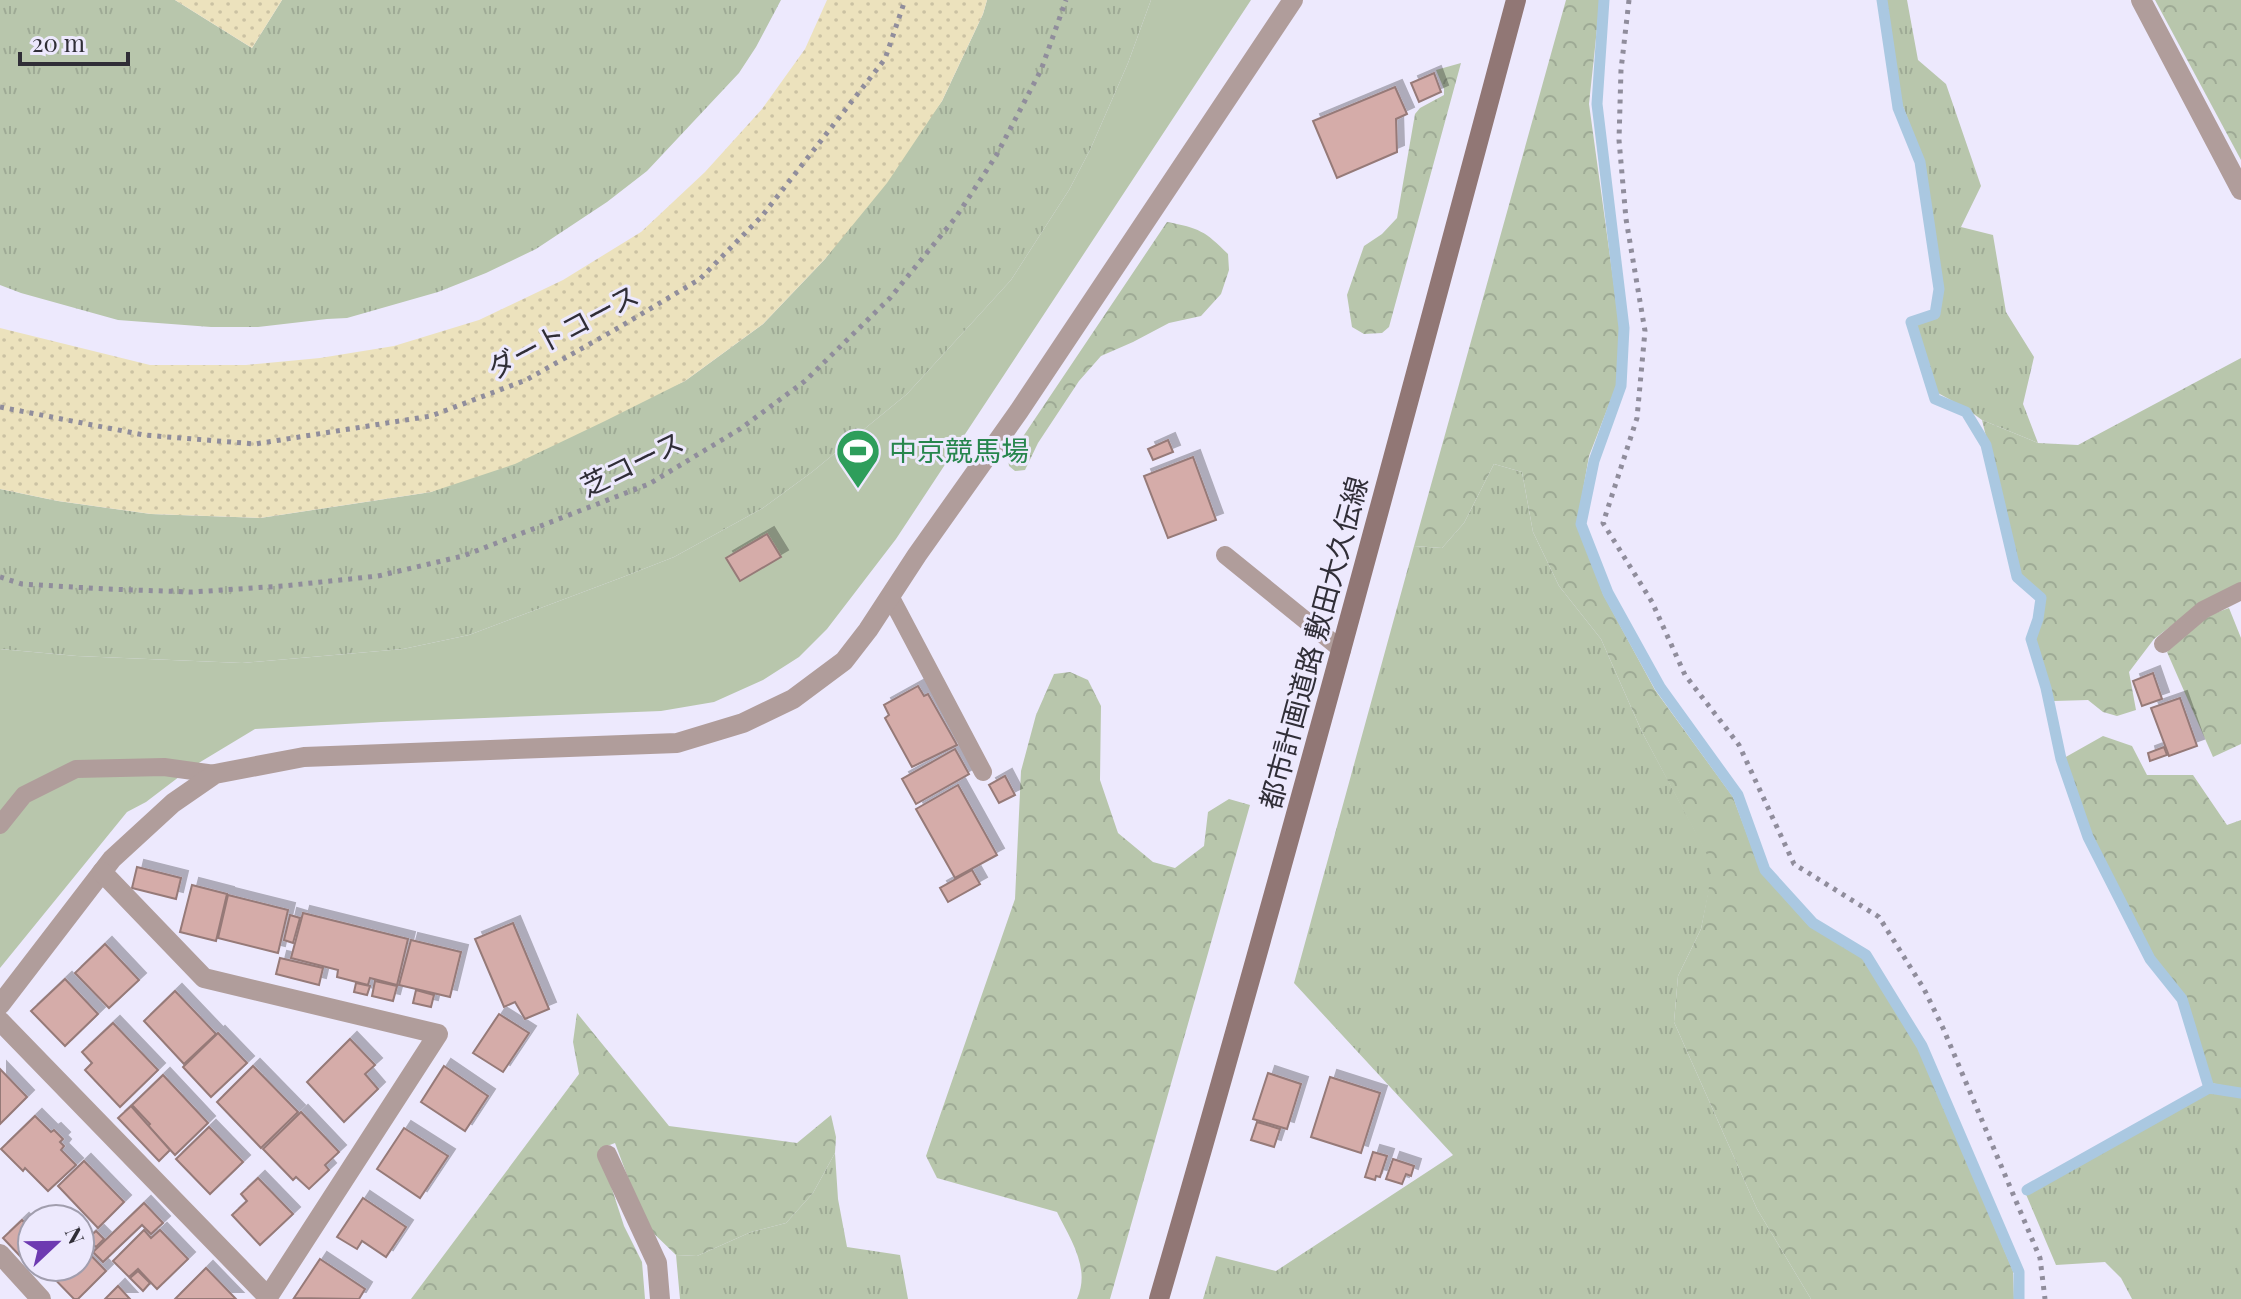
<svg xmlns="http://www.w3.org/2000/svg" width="2241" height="1299" viewBox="0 0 2241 1299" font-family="'Playfair Display','Noto Sans JP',serif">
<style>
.grass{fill:url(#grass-tufts)}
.forest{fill:url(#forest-crowns)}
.sand{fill:url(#sand-dots)}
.park{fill:#b8c6ac}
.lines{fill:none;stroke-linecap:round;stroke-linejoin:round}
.stream{stroke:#aac8e1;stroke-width:11}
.building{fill:#d5aca9;stroke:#967a78;stroke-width:2;filter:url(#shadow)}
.path{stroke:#908d9c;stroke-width:5;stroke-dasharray:4 6;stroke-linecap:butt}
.lane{stroke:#b09d9b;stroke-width:18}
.street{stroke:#b09d9b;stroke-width:20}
.secondary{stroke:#917775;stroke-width:20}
.labels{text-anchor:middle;stroke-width:6;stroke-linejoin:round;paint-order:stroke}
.street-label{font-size:28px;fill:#302e37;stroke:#ede9fd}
.leisure-label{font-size:28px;fill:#27864d;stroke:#ede9fd;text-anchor:start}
</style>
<defs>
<pattern id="grass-tufts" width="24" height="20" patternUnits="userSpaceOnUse" patternTransform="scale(2)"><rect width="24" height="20" fill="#b8c6ac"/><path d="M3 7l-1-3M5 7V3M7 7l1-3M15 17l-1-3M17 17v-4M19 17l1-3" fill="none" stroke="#9eaa95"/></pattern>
<pattern id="forest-crowns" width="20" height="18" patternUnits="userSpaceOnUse" patternTransform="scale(2)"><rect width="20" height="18" fill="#b8c6ac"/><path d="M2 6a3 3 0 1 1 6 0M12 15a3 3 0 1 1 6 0" fill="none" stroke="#9eaa95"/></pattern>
<pattern id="sand-dots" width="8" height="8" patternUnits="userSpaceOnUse" patternTransform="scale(2)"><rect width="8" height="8" fill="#ece2bd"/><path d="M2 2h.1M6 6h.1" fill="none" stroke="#cbc2a3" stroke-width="1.8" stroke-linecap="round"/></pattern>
<filter id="shadow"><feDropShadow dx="7" dy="-7" stdDeviation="0" flood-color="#0004"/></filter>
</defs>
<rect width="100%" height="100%" fill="#ede9fd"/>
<g class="grass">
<path d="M 0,0 L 175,0 L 252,48 L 282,0 L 781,0 L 756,47 L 739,73 L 647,171 L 607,202 L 536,249 L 486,273 L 438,292 L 347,318 L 327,319 L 258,327 L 211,327 L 118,320 L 21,293 L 0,285 Z"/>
<path d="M 987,0 L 1151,0 L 1128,63 L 1090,150 L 1069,190 L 1011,280 L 907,394 L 812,472 L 763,508 L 674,557 L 623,577 L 469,635 L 403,649 L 242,663 L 77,656 L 0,649 L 0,489 L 58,501 L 151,514 L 260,518 L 431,492 L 685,381 L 763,324 L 825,259 L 942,101 L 983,14 Z"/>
<path d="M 1886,0 L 1907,0 L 1918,60 L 1946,84 L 1981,186 L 1961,227 L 1993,235 L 2006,312 L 2034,357 L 2023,404 L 2038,443 L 1982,420 L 1967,409 L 1938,393 L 1915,325 L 1938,318 L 1943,288 L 1924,161 L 1902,104 Z"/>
<path d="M 1494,464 L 1522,472 L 1533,532 L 1559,586 L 1601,639 L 1642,732 L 1714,866 L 1701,929 L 1678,976 L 1674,1022 L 1757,1209 L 1811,1299 L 1203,1299 L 1216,1256 L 1276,1271 L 1453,1155 L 1294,983 L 1414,546 L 1442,548 L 1464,523 Z"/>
<path d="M 2210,1092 L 2241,1097 L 2241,1299 L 2132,1299 L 2121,1278 L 2105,1262 L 2056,1265 L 2025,1192 Z"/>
<path d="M 835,1153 L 838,1199 L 847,1247 L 900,1255 L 908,1299 L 680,1299 L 676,1255 L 697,1256 L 751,1232 L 786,1223 L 813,1193 Z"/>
</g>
<g class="forest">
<path d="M 1566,0 L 1600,0 L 1589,104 L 1620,329 L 1617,384 L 1589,456 L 1577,524 L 1603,594 L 1655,690 L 1733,797 L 1761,872 L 1809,926 L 1865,958 L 1919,1048 L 2013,1271 L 2014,1299 L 1811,1299 L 1757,1209 L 1674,1022 L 1678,976 L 1701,929 L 1713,866 L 1642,732 L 1601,639 L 1559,586 L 1533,532 L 1522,472 L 1494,464 L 1464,523 L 1442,548 L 1414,546 Z"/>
<path d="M 2155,0 L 2241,0 L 2241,160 Z"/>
<path d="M 1461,63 L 1389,327 L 1382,333 L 1364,334 L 1352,327 L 1347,295 L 1364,246 L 1382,234 L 1397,218 L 1415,114 L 1420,108 L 1444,95 L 1444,89 L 1436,70 Z"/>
<path d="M 1167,222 C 1199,228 1205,231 1228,254 L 1229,270 L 1221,294 L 1201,316 L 1169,323 L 1133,342 L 1101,356 L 1079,381 L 1038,443 L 1025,470 L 1015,471 L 1009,466 L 1008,459 Z"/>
<path d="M 2241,358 L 2241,584 L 2201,603 L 2154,639 L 2129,672 L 2136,710 L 2117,716 L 2103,712 L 2088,700 L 2054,701 L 2035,640 L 2041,621 L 2043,596 L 2020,574 L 1982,420 L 2038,443 L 2078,445 Z"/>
<path d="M 2229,608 L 2241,638 L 2241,744 L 2213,757 L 2167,652 L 2207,616 Z"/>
<path d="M 1070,672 L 1088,680 L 1101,706 L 1100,780 L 1118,833 L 1153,862 L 1175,868 L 1204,846 L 1208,812 L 1229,799 L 1250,805 L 1110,1299 L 1077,1299 C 1091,1268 1070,1239 1057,1212 L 937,1178 L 926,1156 L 1015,899 L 1021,771 L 1036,715 L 1054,674 Z"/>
<path d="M 2103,736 L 2132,746 L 2147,775 L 2193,775 L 2227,825 L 2241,820 L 2241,1089 L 2211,1083 L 2186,999 L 2153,956 L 2091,834 L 2064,758 Z"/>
<path d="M 577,1013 L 669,1126 L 797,1143 L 831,1115 L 836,1137 L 835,1153 L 813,1193 L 786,1223 L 751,1232 L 697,1256 L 676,1255 L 646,1226 L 615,1143 L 599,1149 L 624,1226 L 642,1262 L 645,1299 L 411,1299 L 579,1074 L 573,1042 Z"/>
</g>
<g class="sand">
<path d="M 175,0 L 282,0 L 252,48 Z"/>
<path d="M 827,0 L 987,0 L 983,14 L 942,101 L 887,183 L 825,259 L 763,324 L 685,381 L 605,421 L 515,464 L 431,492 L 260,518 L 151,514 L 58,501 L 0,489 L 0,328 L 150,365 L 246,365 L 320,358 L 394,346 L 479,320 L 563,280 L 641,232 L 705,172 L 762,109 L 805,49 Z"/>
</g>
<path class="park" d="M 1151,0 L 1251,0 L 896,539 L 827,629 L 799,657 L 763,680 L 714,702 L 661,711 L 381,722 L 255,729 L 192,767 L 146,802 L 127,812 L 0,968 L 0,649 L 77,656 L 242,663 L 403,649 L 469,635 L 623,577 L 674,557 L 763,508 L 812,472 L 907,394 L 1011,280 L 1069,190 L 1090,150 L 1128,63 Z"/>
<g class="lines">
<g class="stream">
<path d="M 1604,0 L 1597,104 L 1624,328 L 1621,386 L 1594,461 L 1581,524 L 1608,593 L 1660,687 L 1738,795 L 1765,870 L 1813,923 L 1866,955 L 1922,1046 L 2019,1272 L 2019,1299"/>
<path d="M 1882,0 L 1898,108 L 1920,162 L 1939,289 L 1935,314 L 1911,322 L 1935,399 L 1966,412 L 1986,445 L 2017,577 L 2041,598 L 2038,619 L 2031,639 L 2046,688 L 2061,759 L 2088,837 L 2150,959 L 2182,999 L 2209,1088"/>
<path d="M 2027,1190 L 2209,1088 L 2241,1093"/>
</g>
</g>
<g class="building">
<path d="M 1434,73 L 1441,92 L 1419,102 L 1411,83 Z"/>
<path d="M 1395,87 L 1407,114 L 1396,119 L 1397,152 L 1337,178 L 1313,121 Z"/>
<path d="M 1168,440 L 1173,452 L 1153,460 L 1148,449 Z"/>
<path d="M 1193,457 L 1216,520 L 1168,538 L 1144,476 Z"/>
<path d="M 767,534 L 781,557 L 740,581 L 726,558 Z"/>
<path d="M 2153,673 L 2162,699 L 2142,706 L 2133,681 Z"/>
<path d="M 918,686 L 924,696 L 928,694 L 957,745 L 912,767 L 885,718 L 889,715 L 884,705 Z"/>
<path d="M 2180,698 L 2197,746 L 2169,756 L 2151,708 Z"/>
<path d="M 2164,747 L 2167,755 L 2150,761 L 2148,753 Z"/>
<path d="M 955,749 L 969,774 L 916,804 L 902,779 Z"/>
<path d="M 1005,776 L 1015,795 L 999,803 L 989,785 Z"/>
<path d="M 958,785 L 997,855 L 955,878 L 916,809 Z"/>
<path d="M 137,867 L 181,878 L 176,899 L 132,888 Z"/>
<path d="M 972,870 L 980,884 L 948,902 L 940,888 Z"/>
<path d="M 192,885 L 227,894 L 216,941 L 180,932 Z"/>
<path d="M 228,895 L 288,910 L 278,953 L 218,938 Z"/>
<path d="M 303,913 L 408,939 L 397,985 L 370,978 L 368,985 L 337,977 L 338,970 L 291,958 Z"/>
<path d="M 290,915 L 300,918 L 293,943 L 284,940 Z"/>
<path d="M 513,923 L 549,1009 L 525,1019 L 515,1002 L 504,1007 L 475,939 Z"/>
<path d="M 411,940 L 461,952 L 450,997 L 399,985 Z"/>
<path d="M 105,944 L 139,980 L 109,1008 L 75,973 Z"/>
<path d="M 280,958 L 323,968 L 319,985 L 276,974 Z"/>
<path d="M 65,979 L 98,1014 L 65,1046 L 31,1011 Z"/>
<path d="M 375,981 L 397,986 L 393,1001 L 372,996 Z"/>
<path d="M 356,983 L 370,986 L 367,995 L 354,992 Z"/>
<path d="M 416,990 L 434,995 L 431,1007 L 413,1003 Z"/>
<path d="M 175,991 L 216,1034 L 184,1064 L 144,1021 Z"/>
<path d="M 499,1014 L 529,1033 L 503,1072 L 473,1053 Z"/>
<path d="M 113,1023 L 158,1070 L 120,1107 L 85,1070 L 92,1063 L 82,1052 Z"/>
<path d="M 218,1033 L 247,1063 L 211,1097 L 183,1067 Z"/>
<path d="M 350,1039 L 375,1065 L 365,1074 L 378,1089 L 344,1122 L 307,1082 Z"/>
<path d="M 253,1066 L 298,1112 L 261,1148 L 217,1102 Z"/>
<path d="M 444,1066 L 488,1096 L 465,1131 L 421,1102 Z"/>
<path d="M 0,1069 L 27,1097 L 0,1124 Z"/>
<path d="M 1268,1073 L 1301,1084 L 1287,1129 L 1253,1119 Z"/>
<path d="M 163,1075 L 208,1123 L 175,1155 L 148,1126 L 150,1124 L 132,1105 Z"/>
<path d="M 1330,1077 L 1380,1093 L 1361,1153 L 1311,1137 Z"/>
<path d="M 131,1106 L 170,1150 L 159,1161 L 118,1118 Z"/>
<path d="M 301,1112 L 339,1152 L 325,1165 L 329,1170 L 309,1189 L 296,1177 L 293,1180 L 263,1149 Z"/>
<path d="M 35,1116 L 51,1132 L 54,1130 L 63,1139 L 60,1142 L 64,1146 L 61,1150 L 76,1165 L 48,1191 L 25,1168 L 23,1171 L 1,1149 Z"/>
<path d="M 1257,1122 L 1280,1129 L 1274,1147 L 1251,1140 Z"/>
<path d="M 209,1127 L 243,1162 L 210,1194 L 176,1159 Z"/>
<path d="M 404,1128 L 448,1156 L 420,1198 L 377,1169 Z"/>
<path d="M 1373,1152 L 1387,1156 L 1380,1177 L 1376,1176 L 1375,1180 L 1365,1177 Z"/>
<path d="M 1393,1159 L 1414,1166 L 1411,1176 L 1406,1174 L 1402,1184 L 1386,1179 Z"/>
<path d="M 84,1161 L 124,1202 L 98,1228 L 58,1186 Z"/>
<path d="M 258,1178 L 293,1214 L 260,1245 L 232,1215 L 247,1201 L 241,1194 Z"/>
<path d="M 363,1198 L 406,1227 L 386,1257 L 362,1241 L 357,1249 L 337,1237 Z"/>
<path d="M 144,1203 L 163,1223 L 151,1234 L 142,1225 L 103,1262 L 93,1252 Z"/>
<path d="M 22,1220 L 32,1231 L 32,1246 L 21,1257 L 3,1238 Z"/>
<path d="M 144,1230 L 151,1238 L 160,1230 L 188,1259 L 157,1289 L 138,1269 L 129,1277 L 113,1261 Z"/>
<path d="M 96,1231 L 104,1239 L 96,1247 L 87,1239 Z"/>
<path d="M 80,1244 L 106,1271 L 78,1299 L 74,1299 L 43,1267 L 80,1267 Z"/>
<path d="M 320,1259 L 365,1289 L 359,1299 L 294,1298 Z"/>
<path d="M 206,1268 L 236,1299 L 175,1299 Z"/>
<path d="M 138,1271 L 150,1283 L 143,1291 L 130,1278 Z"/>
<path d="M 118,1286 L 130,1299 L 105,1299 Z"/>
</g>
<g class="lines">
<g class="path">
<path d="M 1629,0 L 1621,70 L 1619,140 L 1626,219 L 1645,331 L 1637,418 L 1603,523 L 1652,602 L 1685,675 L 1739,745 L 1794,864 L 1879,917 L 1924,989 L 1943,1028 L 2040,1258 L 2045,1299"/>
<path d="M 0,407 L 144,435 L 255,444 L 431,416 L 526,380 L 618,328 L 700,279 L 762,216 L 885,59 L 905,0"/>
<path d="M 0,577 L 22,584 L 106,589 L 192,592 L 283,586 L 378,576 L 463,556 L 649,484 L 740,429 L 805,381 L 890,298 L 956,217 L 996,156 L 1041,70 L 1066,0"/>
</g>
<g class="lane">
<path d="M 1225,555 L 1342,650"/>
<path d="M 890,596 L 983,772"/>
<path d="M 2163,644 L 2203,610 L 2241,591"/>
<path d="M 0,825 L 24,795 L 76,769 L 164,767 L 215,774"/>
</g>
<g class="street">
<path d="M 2141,0 L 2241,190"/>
<path d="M 0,1005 L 112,859 L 173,803 L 215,774 L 304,757 L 677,743 L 743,723 L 793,699 L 844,661 L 868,630 L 917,555 L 1019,411 L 1293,0"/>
<path d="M 0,1021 L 268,1297 L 438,1034 L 204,978 L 102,872"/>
<path d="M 607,1155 L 657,1263 L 660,1299"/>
<path d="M 0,1254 L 41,1299"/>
</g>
<path class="secondary" d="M 1159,1299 C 1284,868 1400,434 1516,0"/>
</g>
<defs>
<g id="stadium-pin" transform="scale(2.3)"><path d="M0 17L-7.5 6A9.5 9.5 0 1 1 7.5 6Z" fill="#2e9e5b" stroke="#ede9fd"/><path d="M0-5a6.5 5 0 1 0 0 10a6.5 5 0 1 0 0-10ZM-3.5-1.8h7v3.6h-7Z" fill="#fff"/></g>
</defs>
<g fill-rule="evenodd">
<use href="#stadium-pin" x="858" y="451"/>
</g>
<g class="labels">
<g class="street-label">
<text transform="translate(563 332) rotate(-28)" y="10">ダートコース</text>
<text transform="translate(632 464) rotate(-26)" y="10">芝コース</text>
<text transform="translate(1314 643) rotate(-75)" y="10">都市計画道路 敷田大久伝線</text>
</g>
<g class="leisure-label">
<text x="889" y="461">中京競馬場</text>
</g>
</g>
<g transform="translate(56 1243) rotate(68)"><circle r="38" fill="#ede9fd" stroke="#a19eae" stroke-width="2"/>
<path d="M0-6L14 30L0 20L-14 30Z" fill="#6d3ab1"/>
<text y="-12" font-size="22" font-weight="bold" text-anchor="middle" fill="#302e37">N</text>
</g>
<path d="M20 52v12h108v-12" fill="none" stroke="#302e37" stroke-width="4"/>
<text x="32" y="52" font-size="24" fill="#302e37" stroke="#ede9fd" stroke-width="6" paint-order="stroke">20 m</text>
</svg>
